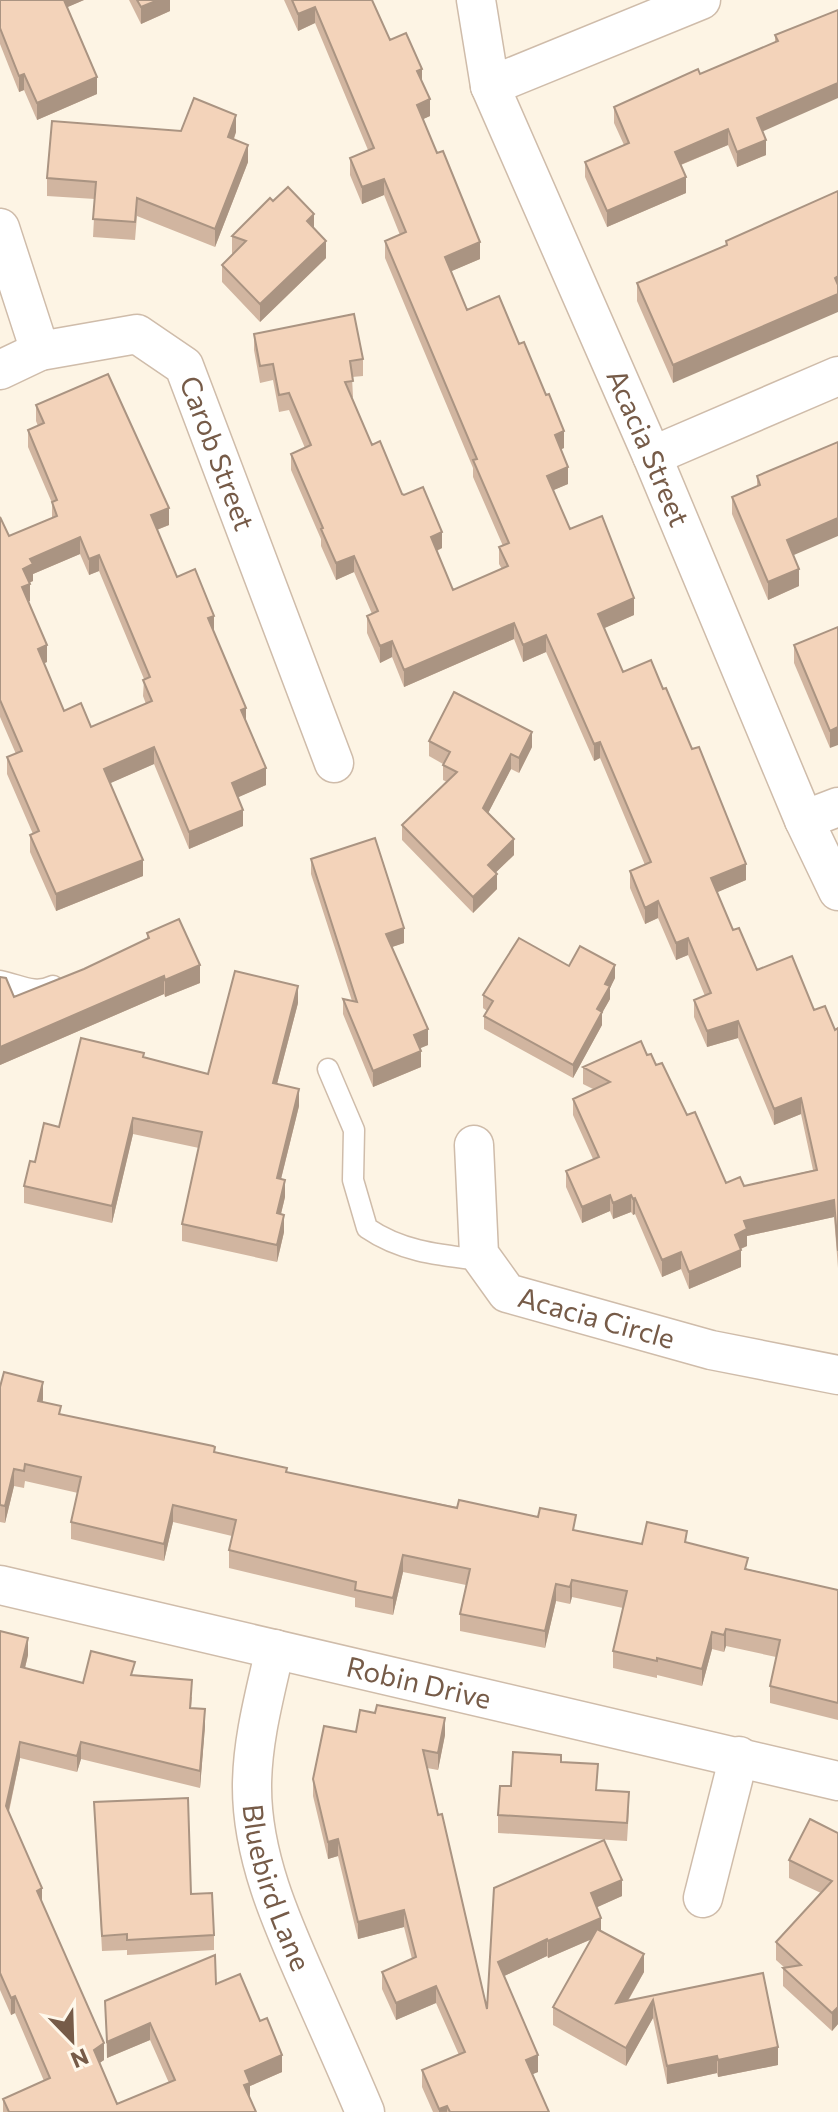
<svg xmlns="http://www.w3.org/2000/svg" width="838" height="2112" viewBox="0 0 838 2112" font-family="Commissioner,sans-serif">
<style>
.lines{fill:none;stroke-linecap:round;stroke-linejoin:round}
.lane-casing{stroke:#cfbcaa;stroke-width:23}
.street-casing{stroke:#cfbcaa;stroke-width:41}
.lane{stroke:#fff;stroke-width:20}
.street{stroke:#fff;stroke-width:38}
.wall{fill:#d1b5a0;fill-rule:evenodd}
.shaded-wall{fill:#aa9482}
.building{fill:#f3d3ba;stroke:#aa9482;stroke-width:2;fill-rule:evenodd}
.labels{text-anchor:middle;stroke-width:6;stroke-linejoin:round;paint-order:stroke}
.street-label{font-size:28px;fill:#765b48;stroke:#fff8eb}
</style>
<rect width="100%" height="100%" fill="#fdf4e4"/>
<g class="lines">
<g class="lane-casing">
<g id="lane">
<path d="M 0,981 C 20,985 34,995 53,986"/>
<path d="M 328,1069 L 354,1130 L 353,1180 L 367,1228 C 402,1252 440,1255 482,1260"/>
</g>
</g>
<g class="street-casing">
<g id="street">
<path id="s1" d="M 476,0 L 490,86 L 652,456 L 804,820 L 838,891"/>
<path d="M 490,86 L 701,0"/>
<path id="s2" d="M 0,228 L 40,351 L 137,334 L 184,366 L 334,763"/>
<path d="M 0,370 L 40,351"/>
<path d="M 652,456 L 838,376"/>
<path d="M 804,820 L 838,807"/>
<path id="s3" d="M 474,1145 L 479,1254 L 507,1293 L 711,1350 L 838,1375"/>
<path id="s4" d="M 0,1585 L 838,1781"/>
<path id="s5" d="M 275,1649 C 265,1694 252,1740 252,1787 C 252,1856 281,1921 309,1984 C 328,2027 347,2069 365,2112"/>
<path d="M 703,1898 L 739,1756"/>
</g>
</g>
<use href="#lane" class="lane"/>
<use href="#street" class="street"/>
</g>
<g class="wall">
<path d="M 0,0 L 84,0 L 67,7 L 97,94 L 37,120 L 24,90 L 19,92 L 0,44 Z"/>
<path d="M 129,0 L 170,0 L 170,11 L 141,24 Z"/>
<path d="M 284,0 L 372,0 L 390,40 L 422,82 L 430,116 L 423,119 L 480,259 L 451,271 L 467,310 L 564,448 L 561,449 L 568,484 L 553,490 L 570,529 L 634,615 L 604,628 L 623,672 L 746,880 L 717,892 L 733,930 L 757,970 L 814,1010 L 835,1030 L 838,1028 L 838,1268 L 834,1217 L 747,1236 L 747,1246 L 741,1249 L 741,1267 L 689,1289 L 681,1269 L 662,1277 L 635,1214 L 633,1215 L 631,1212 L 613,1219 L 610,1211 L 582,1223 L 566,1187 L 566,1171 L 593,1159 L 573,1115 L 573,1099 L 593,1089 L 583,1084 L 583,1067 L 647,1055 L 656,1065 L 726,1183 L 744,1186 L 813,1170 L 801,1114 L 774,1125 L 738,1038 L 707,1047 L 694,1017 L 694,1000 L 705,996 L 688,955 L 676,960 L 658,918 L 645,924 L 630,888 L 630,871 L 645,865 L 600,758 L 594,761 L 546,652 L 523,662 L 514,639 L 404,687 L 392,657 L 380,663 L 367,633 L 367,616 L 372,614 L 354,572 L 336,580 L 321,546 L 321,539 L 291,470 L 291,454 L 305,448 L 289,410 L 279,412 L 273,380 L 260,383 L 254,350 L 254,334 L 363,359 L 363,376 L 352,377 L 353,397 L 352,398 L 372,445 L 402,494 L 442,548 L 437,551 L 453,590 L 502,569 L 499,564 L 499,547 L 503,546 L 473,477 L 473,468 L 385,258 L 385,241 L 400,235 L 384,195 L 362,204 L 350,175 L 350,158 L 368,150 L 315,23 L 298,31 Z"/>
<path d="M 838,10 L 762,131 L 766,155 L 737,167 L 728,145 L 681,165 L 686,193 L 607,227 L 585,177 L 585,162 L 624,145 L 614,123 L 614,107 L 700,74 L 775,43 L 775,35 Z"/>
<path d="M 181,131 L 236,132 L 234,139 L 248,162 L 215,247 L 137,216 L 135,240 L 93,237 L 95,199 L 47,196 L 47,178 Z"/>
<path d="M 838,191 L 673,383 L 637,301 L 637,283 L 726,245 L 726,241 Z"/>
<path d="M 273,201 L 314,228 L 326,258 L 260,322 L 222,282 L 222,265 L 233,254 L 232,253 L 232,236 Z"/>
<path d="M 36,405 L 169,525 L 157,530 L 177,577 L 214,633 L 246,721 L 266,785 L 238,797 L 243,826 L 189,849 L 154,764 L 110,783 L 143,876 L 56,911 L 30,852 L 30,835 L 33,834 L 7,774 L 7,757 L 16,754 L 0,717 L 0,517 L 9,536 L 52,518 L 52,503 L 28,447 L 28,430 L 38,426 L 36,421 ZM 80,554 L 89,575 L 99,571 L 144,679 L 143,696 L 146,704 L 91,727 L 64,711 L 44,663 L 47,662 L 28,601 L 30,601 L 29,583 L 33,581 L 33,574 Z"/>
<path d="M 757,476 L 793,555 L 799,586 L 768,600 L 732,514 L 732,497 L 757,486 Z"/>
<path d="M 838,627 L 830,748 L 794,663 L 794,645 Z"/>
<path d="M 429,741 L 532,747 L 519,773 L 511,769 L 488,813 L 514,855 L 495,873 L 497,889 L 473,913 L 402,840 L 402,825 L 447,782 L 443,780 L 443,764 L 429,756 Z"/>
<path d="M 311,859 L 404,943 L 392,947 L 428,1045 L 419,1048 L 421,1067 L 373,1087 L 343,1014 L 343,999 L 352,1001 L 311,874 Z"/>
<path d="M 147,933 L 200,983 L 165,997 L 164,994 L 0,1065 L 0,977 L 14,997 L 84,969 L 147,939 Z"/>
<path d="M 569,966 L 615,978 L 610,988 L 610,999 L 602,1013 L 602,1025 L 573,1078 L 484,1029 L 484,1016 L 487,1011 L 483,1008 L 483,995 Z"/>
<path d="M 298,1003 L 277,1084 L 299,1106 L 281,1179 L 285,1197 L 281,1214 L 284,1232 L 277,1262 L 182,1241 L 182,1224 L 199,1148 L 133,1134 L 112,1223 L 24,1203 L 24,1186 L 35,1162 L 59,1127 L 144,1057 L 208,1074 Z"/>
<path d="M 0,1387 L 43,1399 L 43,1402 L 61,1415 L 215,1452 L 287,1473 L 642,1544 L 687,1542 L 748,1569 L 838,1590 L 838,1720 L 770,1703 L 770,1686 L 776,1657 L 726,1646 L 724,1652 L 712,1649 L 702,1686 L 657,1675 L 657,1678 L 613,1668 L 613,1651 L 623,1608 L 572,1597 L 570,1604 L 556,1601 L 545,1648 L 460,1631 L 460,1614 L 466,1585 L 403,1572 L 393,1615 L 355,1607 L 355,1598 L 229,1568 L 229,1550 L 232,1536 L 173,1522 L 164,1561 L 71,1539 L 71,1522 L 78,1493 L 25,1481 L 24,1488 L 14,1486 L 5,1523 L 0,1522 Z"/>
<path d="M 0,1631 L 28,1655 L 25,1668 L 83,1683 L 135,1675 L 192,1697 L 191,1708 L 205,1726 L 200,1788 L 81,1759 L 77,1772 L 20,1758 L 9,1812 L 42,1902 L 104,2060 L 99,2063 L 117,2104 L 169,2083 L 150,2040 L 107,2058 L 105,2001 L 216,1984 L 282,2072 L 250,2086 L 250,2099 L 256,2112 L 3,2112 L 3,2099 L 44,2081 L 15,2013 L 11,2015 L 0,1990 Z"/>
<path d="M 356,1732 L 445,1735 L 438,1770 L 427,1768 L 487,2009 L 494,1888 L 622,1896 L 597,1907 L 601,1931 L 644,1972 L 628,2001 L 763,1973 L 778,2065 L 718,2077 L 717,2073 L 667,2084 L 653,2018 L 626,2066 L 553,2025 L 553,2007 L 592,1939 L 548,1958 L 547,1956 L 504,1976 L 538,2072 L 532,2074 L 549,2112 L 433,2112 L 422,2087 L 422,2070 L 459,2055 L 436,2003 L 396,2020 L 382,1989 L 382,1972 L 412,1959 L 404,1927 L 358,1939 L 338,1856 L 328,1859 L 313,1796 L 313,1779 Z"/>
<path d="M 561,1762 L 597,1790 L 629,1810 L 627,1841 L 498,1833 L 498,1815 L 511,1786 Z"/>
<path d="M 94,1802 L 191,1894 L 214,1935 L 214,1950 L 127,1955 L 127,1950 L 102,1951 Z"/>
<path d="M 838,1833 L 838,2024 L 832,2031 L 783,1986 L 783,1968 L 785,1968 L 776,1960 L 776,1942 L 821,1893 L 789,1878 L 789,1860 Z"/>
</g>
<g class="shaded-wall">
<path d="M 61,0 L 84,0 L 61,10 Z"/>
<path d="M 158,0 L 170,0 L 170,11 L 141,24 L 141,7 Z"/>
<path d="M 315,7 L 315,23 L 298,31 L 298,14 Z"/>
<path d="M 422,69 L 422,86 L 417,71 Z"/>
<path d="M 24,74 L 24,90 L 19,92 L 19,76 Z"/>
<path d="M 97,77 L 97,94 L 37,120 L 37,103 Z"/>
<path d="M 838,83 L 838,98 L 757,134 L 757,118 Z"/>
<path d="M 430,99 L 430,116 L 417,122 L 417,105 Z"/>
<path d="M 236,115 L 236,132 L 228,154 L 228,137 Z"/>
<path d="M 728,129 L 728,145 L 675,167 L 675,152 Z"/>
<path d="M 766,140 L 766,155 L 737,167 L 737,152 Z"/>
<path d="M 248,145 L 248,162 L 215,247 L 215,229 Z"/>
<path d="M 686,177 L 686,193 L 607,227 L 607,211 Z"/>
<path d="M 384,179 L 384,195 L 362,204 L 362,187 Z"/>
<path d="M 314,214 L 314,232 L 307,221 Z"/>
<path d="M 326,241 L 326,258 L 260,322 L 260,304 Z"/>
<path d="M 480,242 L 480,259 L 445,274 L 445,257 Z"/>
<path d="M 838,276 L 838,312 L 673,383 L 673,365 Z"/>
<path d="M 564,431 L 564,448 L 555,452 L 555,435 Z"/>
<path d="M 568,467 L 568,484 L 547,493 L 547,476 Z"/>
<path d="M 169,508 L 169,525 L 151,532 L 151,515 Z"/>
<path d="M 838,518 L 838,536 L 787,558 L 787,540 Z"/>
<path d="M 442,532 L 442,548 L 431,553 L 431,537 Z"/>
<path d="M 80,537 L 80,554 L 33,574 L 33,581 L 23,585 L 23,569 L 30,559 Z"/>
<path d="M 99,555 L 99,571 L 89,575 L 89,559 Z"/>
<path d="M 354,556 L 354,572 L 336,580 L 336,563 Z"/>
<path d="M 799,569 L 799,586 L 768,600 L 768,582 Z"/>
<path d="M 30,584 L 30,601 L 22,604 L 22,587 Z"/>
<path d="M 634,598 L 634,615 L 598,631 L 598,614 Z"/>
<path d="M 214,616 L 214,633 L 208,618 Z"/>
<path d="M 514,623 L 514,639 L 404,687 L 404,670 Z"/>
<path d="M 546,635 L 546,652 L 523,662 L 523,645 Z"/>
<path d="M 392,641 L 392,657 L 380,663 L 380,646 Z"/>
<path d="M 47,645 L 47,662 L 38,666 L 38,649 Z"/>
<path d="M 246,708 L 246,724 L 241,710 Z"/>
<path d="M 838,727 L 838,745 L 830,748 L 830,731 Z"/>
<path d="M 532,732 L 532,747 L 519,773 L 519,758 Z"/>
<path d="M 600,742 L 600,758 L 594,761 L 594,744 Z"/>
<path d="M 154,747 L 154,764 L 104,786 L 104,769 Z"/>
<path d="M 511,754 L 511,769 L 483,823 L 483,808 Z"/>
<path d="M 266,768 L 266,785 L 232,800 L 232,783 Z"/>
<path d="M 243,810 L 243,826 L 189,849 L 189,832 Z"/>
<path d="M 514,839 L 514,855 L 488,880 L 488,865 Z"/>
<path d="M 143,860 L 143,876 L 56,911 L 56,894 Z"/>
<path d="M 746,864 L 746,880 L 711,895 L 711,878 Z"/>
<path d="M 497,874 L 497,889 L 473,913 L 473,897 Z"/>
<path d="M 658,901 L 658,918 L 645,924 L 645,908 Z"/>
<path d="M 404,928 L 404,943 L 386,949 L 386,934 Z"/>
<path d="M 688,938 L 688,955 L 676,960 L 676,943 Z"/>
<path d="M 200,965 L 200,983 L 165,997 L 165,980 Z"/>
<path d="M 615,965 L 615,978 L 610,988 L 610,999 L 602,1013 L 602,1025 L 573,1078 L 573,1065 L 597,1009 L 605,984 Z"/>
<path d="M 164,976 L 164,994 L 0,1065 L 0,1047 Z"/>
<path d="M 298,986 L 298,1003 L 273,1099 L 273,1083 Z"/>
<path d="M 738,1021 L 738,1038 L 707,1047 L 707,1031 Z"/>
<path d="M 428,1029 L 428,1045 L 414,1051 L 414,1035 Z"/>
<path d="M 421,1051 L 421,1067 L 373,1087 L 373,1071 Z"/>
<path d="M 299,1089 L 299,1106 L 277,1195 L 277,1178 Z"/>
<path d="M 801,1098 L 801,1114 L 774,1125 L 774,1109 Z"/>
<path d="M 133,1118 L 133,1134 L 112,1223 L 112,1206 Z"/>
<path d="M 285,1180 L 285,1197 L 277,1230 L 277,1213 Z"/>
<path d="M 610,1195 L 610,1211 L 582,1223 L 582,1207 Z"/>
<path d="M 631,1195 L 631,1212 L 613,1219 L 613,1203 Z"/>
<path d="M 635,1198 L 635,1214 L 633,1215 L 633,1199 Z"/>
<path d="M 834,1200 L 834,1217 L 747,1236 L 747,1246 L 735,1251 L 735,1235 L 744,1221 Z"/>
<path d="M 284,1215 L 284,1232 L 277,1262 L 277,1245 Z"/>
<path d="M 741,1250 L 741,1267 L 689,1289 L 689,1272 Z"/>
<path d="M 681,1252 L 681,1269 L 662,1277 L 662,1260 Z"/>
<path d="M 43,1382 L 43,1399 L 38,1418 L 38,1401 Z"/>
<path d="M 14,1469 L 14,1486 L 5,1523 L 5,1506 Z"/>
<path d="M 173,1505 L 173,1522 L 164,1561 L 164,1544 Z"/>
<path d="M 403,1555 L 403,1572 L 393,1615 L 393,1598 Z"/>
<path d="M 572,1580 L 572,1597 L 570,1604 L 570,1587 Z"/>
<path d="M 556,1584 L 556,1601 L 545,1648 L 545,1631 Z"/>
<path d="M 726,1629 L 726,1646 L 724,1652 L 724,1635 Z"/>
<path d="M 712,1632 L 712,1649 L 702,1686 L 702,1669 Z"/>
<path d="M 28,1638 L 28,1655 L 21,1684 L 21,1667 Z"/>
<path d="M 205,1709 L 205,1726 L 200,1788 L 200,1771 Z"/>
<path d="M 445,1718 L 445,1735 L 438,1770 L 438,1753 Z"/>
<path d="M 20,1742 L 20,1758 L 6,1823 L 6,1806 Z"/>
<path d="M 81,1742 L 81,1759 L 77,1772 L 77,1756 Z"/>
<path d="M 338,1839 L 338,1856 L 328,1859 L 328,1842 Z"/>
<path d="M 622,1880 L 622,1896 L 591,1910 L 591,1893 Z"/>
<path d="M 42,1888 L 42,1905 L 37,1891 Z"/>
<path d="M 404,1910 L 404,1927 L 358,1939 L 358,1922 Z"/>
<path d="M 601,1918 L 601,1935 L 548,1958 L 548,1941 Z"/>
<path d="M 547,1939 L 547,1956 L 498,1979 L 498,1962 Z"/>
<path d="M 644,1954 L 644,1972 L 616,2021 L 616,2003 Z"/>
<path d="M 436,1986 L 436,2003 L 396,2020 L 396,2003 Z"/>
<path d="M 15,1996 L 15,2013 L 11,2015 L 11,1998 Z"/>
<path d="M 653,2000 L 653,2018 L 626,2066 L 626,2048 Z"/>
<path d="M 838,2007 L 838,2024 L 832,2031 L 832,2013 Z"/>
<path d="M 150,2023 L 150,2040 L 107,2058 L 107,2042 Z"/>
<path d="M 104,2043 L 104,2060 L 94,2067 L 94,2050 Z"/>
<path d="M 778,2047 L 778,2065 L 718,2077 L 718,2060 Z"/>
<path d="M 282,2055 L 282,2072 L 250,2086 L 250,2100 L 244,2102 L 245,2071 Z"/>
<path d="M 538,2055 L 538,2072 L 526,2077 L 526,2060 Z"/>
<path d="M 717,2056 L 717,2073 L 667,2084 L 667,2066 Z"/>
<path d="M 447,2106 L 447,2112 L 439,2112 L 439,2109 Z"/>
</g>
<g class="building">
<path d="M 0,0 L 64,0 L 97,77 L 37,103 L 24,74 L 19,76 L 0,28 Z"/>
<path d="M 137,0 L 158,0 L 141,7 Z"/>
<path d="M 292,0 L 372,0 L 390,40 L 406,33 L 422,69 L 417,71 L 430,99 L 417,105 L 437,153 L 443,151 L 480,242 L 445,257 L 467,310 L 499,296 L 519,344 L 524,342 L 546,395 L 549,394 L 564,431 L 555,435 L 568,467 L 547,476 L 570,529 L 602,516 L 634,598 L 598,614 L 623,672 L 651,660 L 663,689 L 666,688 L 692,749 L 699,747 L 746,864 L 711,878 L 733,930 L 739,928 L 757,970 L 792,956 L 814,1010 L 825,1006 L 835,1030 L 838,1028 L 838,1251 L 834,1200 L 744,1221 L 747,1229 L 735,1235 L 741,1250 L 689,1272 L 681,1252 L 662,1260 L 635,1198 L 633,1199 L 631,1195 L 613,1203 L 610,1195 L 582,1207 L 566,1171 L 599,1157 L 573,1099 L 610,1082 L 583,1067 L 641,1041 L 647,1055 L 651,1054 L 656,1065 L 662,1063 L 687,1115 L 695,1112 L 726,1183 L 740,1177 L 744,1186 L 817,1170 L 801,1098 L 774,1109 L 738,1021 L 707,1031 L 694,1000 L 711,993 L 688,938 L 676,943 L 658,901 L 645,908 L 630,871 L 651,862 L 600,742 L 594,744 L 546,635 L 523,645 L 514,623 L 404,670 L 392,641 L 380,646 L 367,616 L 378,611 L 354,556 L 336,563 L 321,529 L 323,528 L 291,454 L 311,445 L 289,393 L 279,395 L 273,364 L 260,366 L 254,334 L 354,314 L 363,359 L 350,361 L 353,381 L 345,382 L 372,445 L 380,441 L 402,494 L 404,495 L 423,487 L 442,532 L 431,537 L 453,590 L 508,566 L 499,547 L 509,543 L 473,460 L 477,459 L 385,241 L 406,232 L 384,179 L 362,187 L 350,158 L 374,148 L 315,7 L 298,14 Z"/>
<path d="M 838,10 L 838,83 L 757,118 L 766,140 L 737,152 L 728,129 L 675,152 L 686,177 L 607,211 L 585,162 L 629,143 L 614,107 L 698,69 L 700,74 L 778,41 L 775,35 Z"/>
<path d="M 194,98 L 236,115 L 228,137 L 248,145 L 215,229 L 137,198 L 135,222 L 93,219 L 96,182 L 47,178 L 52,121 L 181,131 Z"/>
<path d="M 288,187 L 314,214 L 307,221 L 326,241 L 260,304 L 222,265 L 246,241 L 232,236 L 270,198 L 273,201 Z"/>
<path d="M 838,191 L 838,276 L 835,278 L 838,285 L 838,294 L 673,365 L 637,283 L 727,245 L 726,241 Z"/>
<path d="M 108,374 L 169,508 L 151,515 L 177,577 L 195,569 L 214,616 L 208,618 L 246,708 L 241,710 L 266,768 L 232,783 L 243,810 L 189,832 L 154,747 L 104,769 L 143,860 L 56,894 L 30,835 L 39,831 L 7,757 L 22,751 L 0,700 L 0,517 L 9,536 L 57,516 L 52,502 L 57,500 L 28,430 L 44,423 L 36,405 ZM 80,537 L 89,559 L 99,555 L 150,677 L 143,680 L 152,701 L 91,727 L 81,703 L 64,711 L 38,649 L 47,645 L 22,587 L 30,584 L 23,569 L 33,564 L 30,559 Z"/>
<path d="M 838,442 L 838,518 L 787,540 L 799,569 L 768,582 L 732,497 L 760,485 L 757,476 Z"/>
<path d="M 838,627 L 838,727 L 830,731 L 794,645 Z"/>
<path d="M 454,692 L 532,732 L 519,758 L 511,754 L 483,808 L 514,839 L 488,865 L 497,874 L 473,897 L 402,825 L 457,772 L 443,765 L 450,752 L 429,741 Z"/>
<path d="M 375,838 L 404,928 L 386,934 L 428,1029 L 414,1035 L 421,1051 L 373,1071 L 343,999 L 357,1002 L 311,859 Z"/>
<path d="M 179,919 L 200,965 L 165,980 L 164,976 L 0,1047 L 0,977 L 6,978 L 14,997 L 84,969 L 149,938 L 147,933 Z"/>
<path d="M 519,938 L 569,966 L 580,946 L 615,965 L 605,984 L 610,986 L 597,1009 L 602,1012 L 573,1065 L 484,1016 L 493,1001 L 483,995 Z"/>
<path d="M 235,971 L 298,986 L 273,1083 L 299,1089 L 277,1178 L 285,1180 L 277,1213 L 284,1215 L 277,1245 L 182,1224 L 202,1132 L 133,1118 L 112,1206 L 24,1186 L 30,1161 L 35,1162 L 44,1123 L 59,1127 L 81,1038 L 144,1053 L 143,1057 L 208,1074 Z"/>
<path d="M 4,1372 L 43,1382 L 38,1401 L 61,1406 L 59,1414 L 213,1446 L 215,1447 L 214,1452 L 287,1468 L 286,1472 L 457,1508 L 459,1500 L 538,1517 L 540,1508 L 576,1515 L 573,1530 L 642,1544 L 647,1522 L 687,1531 L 685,1542 L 748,1558 L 745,1569 L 838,1590 L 838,1703 L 770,1686 L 780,1640 L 726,1629 L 724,1635 L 712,1632 L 702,1669 L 657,1658 L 657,1661 L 613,1651 L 627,1591 L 572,1580 L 570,1587 L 556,1584 L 545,1631 L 460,1614 L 470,1569 L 403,1555 L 393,1598 L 355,1590 L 356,1582 L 229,1550 L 236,1520 L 173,1505 L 164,1544 L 71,1522 L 81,1477 L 25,1464 L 24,1471 L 14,1469 L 5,1506 L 0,1505 L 0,1387 Z"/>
<path d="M 0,1631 L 28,1638 L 21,1667 L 83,1683 L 91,1651 L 135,1662 L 131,1675 L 192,1680 L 190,1708 L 205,1709 L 200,1771 L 81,1742 L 77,1756 L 20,1742 L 6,1806 L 42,1888 L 37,1891 L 104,2043 L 94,2050 L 117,2104 L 175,2080 L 150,2023 L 107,2042 L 105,2001 L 215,1955 L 216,1984 L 240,1974 L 260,2021 L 267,2018 L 282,2055 L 245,2071 L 250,2083 L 244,2085 L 256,2112 L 9,2112 L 3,2099 L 50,2078 L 15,1996 L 11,1998 L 0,1973 Z"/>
<path d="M 377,1705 L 445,1718 L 438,1753 L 423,1750 L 438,1815 L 442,1814 L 487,2009 L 494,1888 L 604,1840 L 622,1880 L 591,1893 L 601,1918 L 548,1941 L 547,1939 L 498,1962 L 538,2055 L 526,2060 L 549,2112 L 450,2112 L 447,2106 L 439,2109 L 422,2070 L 465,2052 L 436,1986 L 396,2003 L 382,1972 L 416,1957 L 404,1910 L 358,1922 L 338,1839 L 328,1842 L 313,1779 L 324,1726 L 356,1732 L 360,1710 L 375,1713 Z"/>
<path d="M 513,1752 L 561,1755 L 561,1762 L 598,1764 L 596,1790 L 629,1792 L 627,1823 L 498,1815 L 500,1786 L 511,1786 Z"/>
<path d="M 188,1798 L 191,1894 L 212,1893 L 214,1935 L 127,1940 L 127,1934 L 102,1936 L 94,1802 Z"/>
<path d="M 810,1819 L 838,1833 L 838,2007 L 832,2013 L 783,1968 L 801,1965 L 776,1942 L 832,1881 L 789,1860 Z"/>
<path d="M 597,1929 L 644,1954 L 616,2003 L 763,1973 L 778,2047 L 718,2060 L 717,2056 L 667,2066 L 653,2000 L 626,2048 L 553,2007 Z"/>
</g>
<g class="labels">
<g class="street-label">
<text dy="10" stroke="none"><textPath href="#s1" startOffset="482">Acacia Street</textPath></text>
<text dy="10" stroke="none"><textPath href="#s2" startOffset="378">Carob Street</textPath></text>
<text dy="10" stroke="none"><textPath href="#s3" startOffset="250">Acacia Circle</textPath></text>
<text dy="10" stroke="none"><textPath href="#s4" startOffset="430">Robin Drive</textPath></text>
<text dy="10" stroke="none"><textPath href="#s5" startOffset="244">Bluebird Lane</textPath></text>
</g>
</g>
<g transform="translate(72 2040) rotate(157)" stroke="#fff8eb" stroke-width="6" paint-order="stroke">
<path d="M0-6L14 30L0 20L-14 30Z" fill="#765b48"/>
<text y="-12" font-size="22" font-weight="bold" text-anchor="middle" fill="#765b48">N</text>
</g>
</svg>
